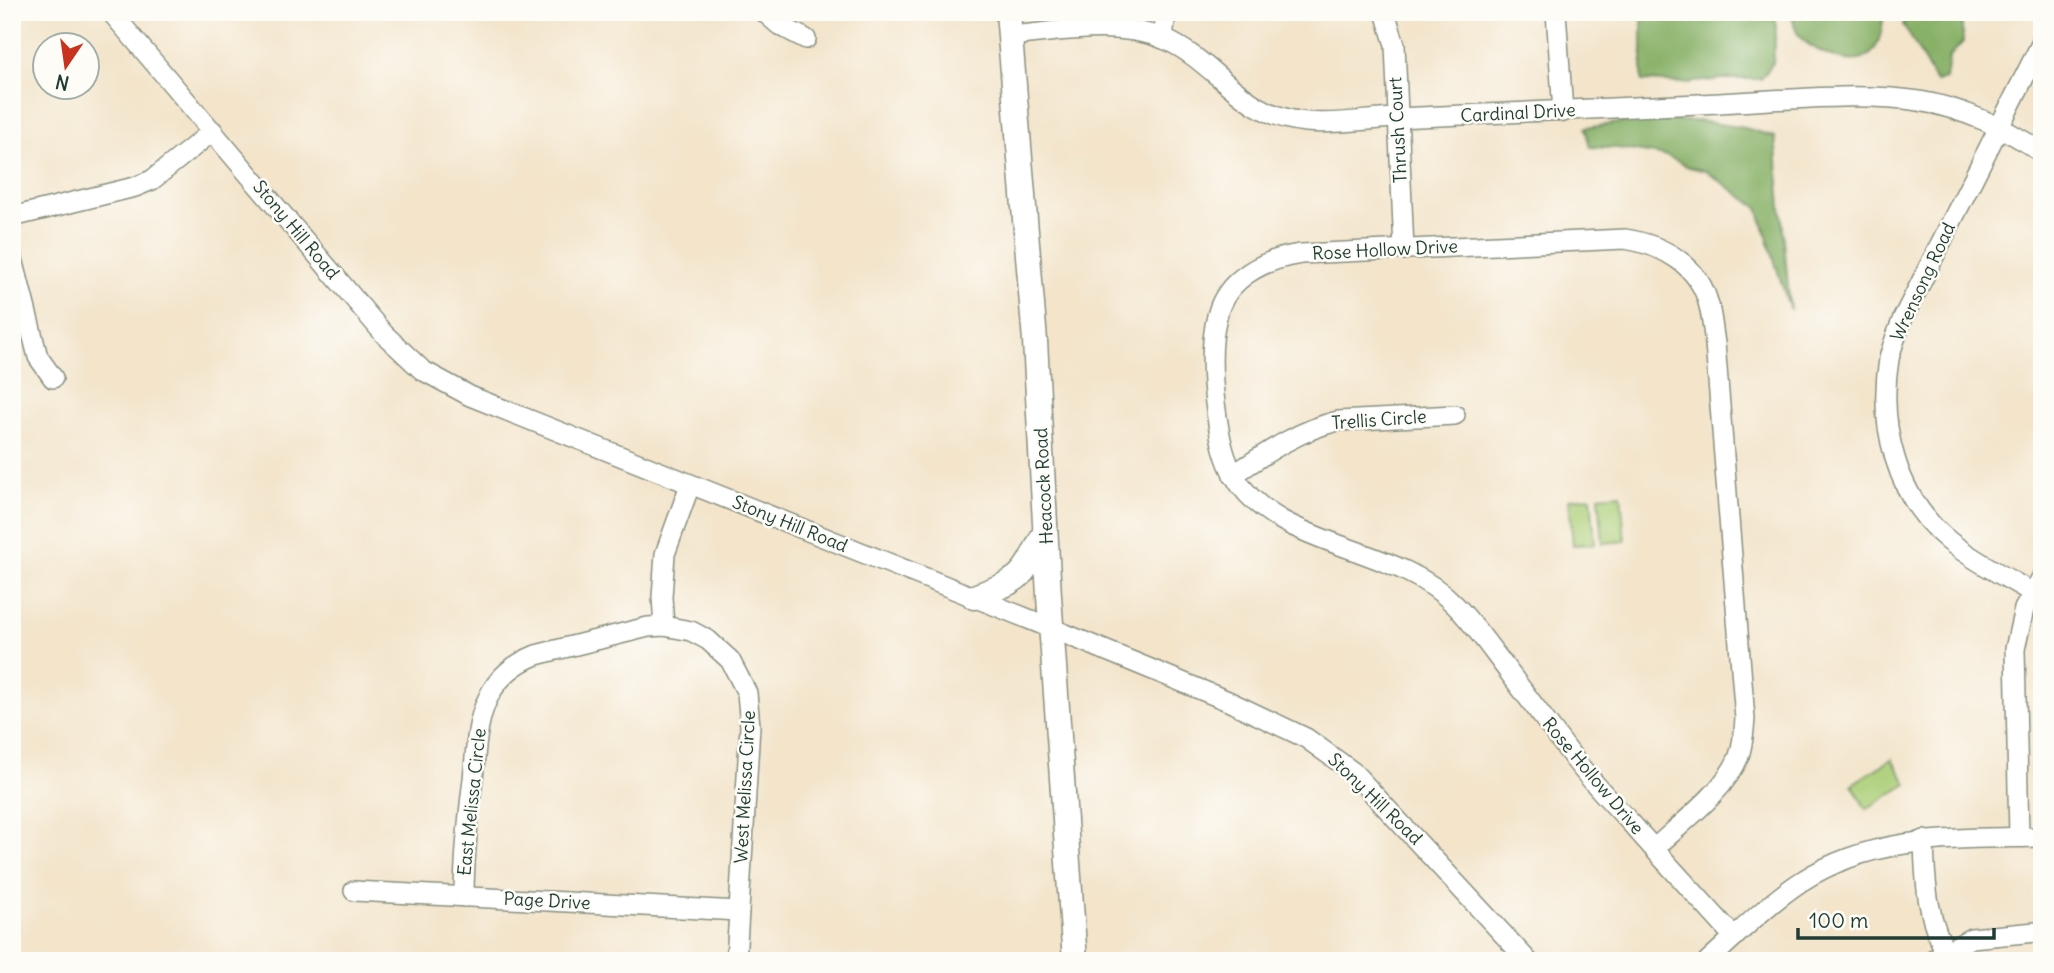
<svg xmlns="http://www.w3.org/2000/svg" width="2054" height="973" viewBox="0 0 2054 973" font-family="Delius,sans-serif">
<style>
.green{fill:#abce77;stroke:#658656;stroke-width:2}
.forest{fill:#88b168;stroke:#54774e;stroke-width:2}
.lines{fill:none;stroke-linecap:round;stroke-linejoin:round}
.minor-casing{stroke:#89907f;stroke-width:22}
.major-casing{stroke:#89907f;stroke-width:27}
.minor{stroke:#fff;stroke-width:19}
.major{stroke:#fff;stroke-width:24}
.labels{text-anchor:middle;stroke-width:5;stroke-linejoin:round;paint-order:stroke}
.street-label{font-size:18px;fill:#1f3d34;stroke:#fdfcf7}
</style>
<rect width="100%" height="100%" fill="#fdfcf7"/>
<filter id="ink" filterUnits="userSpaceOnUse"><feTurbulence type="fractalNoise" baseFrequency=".0143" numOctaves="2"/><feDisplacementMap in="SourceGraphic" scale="14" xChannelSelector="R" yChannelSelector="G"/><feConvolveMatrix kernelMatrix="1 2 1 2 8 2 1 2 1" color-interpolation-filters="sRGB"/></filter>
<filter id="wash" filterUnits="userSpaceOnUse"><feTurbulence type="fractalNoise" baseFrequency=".00686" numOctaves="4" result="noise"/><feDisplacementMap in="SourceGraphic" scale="28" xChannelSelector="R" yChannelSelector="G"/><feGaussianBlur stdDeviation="1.57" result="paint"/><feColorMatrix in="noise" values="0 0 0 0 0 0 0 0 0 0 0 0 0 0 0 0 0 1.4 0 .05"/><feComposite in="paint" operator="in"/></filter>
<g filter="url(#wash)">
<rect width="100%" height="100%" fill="#f3e4ca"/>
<g class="green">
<path d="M 1621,494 L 1625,541 L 1603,543 L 1599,496 Z"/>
<path d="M 1591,497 L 1595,544 L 1573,545 L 1569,499 Z"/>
<path d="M 1892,759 L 1907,784 L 1866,809 L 1852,784 Z"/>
</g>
<g class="forest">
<path d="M 1642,12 L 1775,12 L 1776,27 L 1773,63 L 1761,79 L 1722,79 L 1686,83 L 1642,81 Z"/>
<path d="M 1791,12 L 1884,12 C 1883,24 1881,40 1874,50 C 1859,73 1816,53 1801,38 C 1795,32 1793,21 1791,12 Z"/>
<path d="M 1906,12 L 1961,12 L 1963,42 L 1949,57 L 1946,79 L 1936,82 C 1924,63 1916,43 1903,25 Z"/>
<path d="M 1638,120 L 1699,121 L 1745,128 L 1775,137 L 1790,310 L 1758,208 L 1706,171 L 1689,167 L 1667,156 L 1617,148 L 1590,147 L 1585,128 Z"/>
</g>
</g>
<g filter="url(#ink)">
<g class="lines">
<g class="minor-casing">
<g id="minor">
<path d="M 111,12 L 384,334 L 422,370 L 470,396 L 1051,628 L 1228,701 L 1306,738 L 1353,772 L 1528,961"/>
<path d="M 764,12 L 779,25 L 806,39"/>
<path d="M 1385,12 L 1395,45 L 1404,250"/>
<path d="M 1556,12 L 1563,112"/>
<path d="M 1009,36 C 1058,32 1117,20 1164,39 C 1217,62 1241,116 1306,122 C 1336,125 1367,119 1397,118 C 1505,113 1612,108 1720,103 C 1781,100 1859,92 1919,101 C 1962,108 2007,128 2042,153"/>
<path d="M 1163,39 L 1166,12"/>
<path d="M 12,217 L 135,187 L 152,180 L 213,131"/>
<path d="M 12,255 L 38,357 L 53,378"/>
<path d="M 1233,475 C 1266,453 1299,430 1338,421 L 1455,415"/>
<path d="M 2031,592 C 2004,576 1974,561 1949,541 C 1896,498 1878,424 1889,359 C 1892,345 1898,331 1903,318 L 2042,42"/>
<path d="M 664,626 L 662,597 L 665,554 L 690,485"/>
<path d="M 2019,837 L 2015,649 L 2024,609 L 2042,577"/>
<path d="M 1924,840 C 1925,883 1927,924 1951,961"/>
<path d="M 1654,849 C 1681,823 1725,792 1739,756 C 1743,744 1744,732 1745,719 L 1715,343 C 1713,331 1712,318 1709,306 C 1700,265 1663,245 1625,239 L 1301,254 C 1265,259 1226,278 1217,316 C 1209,348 1212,385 1217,417 C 1220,437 1224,459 1235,477 C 1276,548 1397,544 1455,605 C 1474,624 1489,646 1505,667 C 1528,698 1552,729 1575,760 C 1592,782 1612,803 1631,823 C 1665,862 1700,899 1734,937"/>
<path d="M 354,891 L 739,911"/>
<path d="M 464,897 C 464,857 468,819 473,779 C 476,751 476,721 489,696 C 499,676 516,663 536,655 L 648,627 L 664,626 L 691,631 L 708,640 L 730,660 L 747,693 L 750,726 L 736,961"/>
<path d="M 1708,961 C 1738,934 1768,903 1802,881 C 1875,834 1959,839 2042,837"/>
<path d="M 1930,961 L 1971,938 L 2036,932"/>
</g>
</g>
<g class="major-casing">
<g id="major">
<path d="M 1008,12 L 1035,341 L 1049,596 L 1075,961"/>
<path d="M 974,597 C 1024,578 1021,580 1045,532"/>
</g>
</g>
<use href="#minor" class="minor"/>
<use href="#major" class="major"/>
</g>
</g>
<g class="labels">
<g class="street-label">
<text transform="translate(1518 113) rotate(-3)" y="6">Cardinal Drive</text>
<text transform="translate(1398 130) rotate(-93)" y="6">Thrush Court</text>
<text transform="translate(296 230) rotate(50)" y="6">Stony Hill Road</text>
<text transform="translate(1385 250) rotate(-3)" y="6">Rose Hollow Drive</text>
<text transform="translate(1923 282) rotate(-65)" y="6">Wrensong Road</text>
<text transform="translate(1379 420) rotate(-4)" y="6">Trellis Circle</text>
<text transform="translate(1044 486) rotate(-93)" y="6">Heacock Road</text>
<text transform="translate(790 524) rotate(22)" y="6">Stony Hill Road</text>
<text transform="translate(1593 776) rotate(50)" y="6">Rose Hollow Drive</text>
<text transform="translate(745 787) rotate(-87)" y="6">West Melissa Circle</text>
<text transform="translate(1375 799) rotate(44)" y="6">Stony Hill Road</text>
<text transform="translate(472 802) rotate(-84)" y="6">East Melissa Circle</text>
<text transform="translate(547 901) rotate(3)" y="6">Page Drive</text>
</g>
</g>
<rect width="2054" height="973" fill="none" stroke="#fdfcf7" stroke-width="42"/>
<g transform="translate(66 66) rotate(193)"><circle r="33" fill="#fdfcf7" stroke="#a4b0a9" stroke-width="2"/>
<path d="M0-5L12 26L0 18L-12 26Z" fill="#c8321e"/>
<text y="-10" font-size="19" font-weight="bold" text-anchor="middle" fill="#1f3d34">N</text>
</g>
<path d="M1798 928v10h196v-10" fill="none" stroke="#1f3d34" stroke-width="3.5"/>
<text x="1809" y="928" font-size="21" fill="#1f3d34" stroke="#fdfcf7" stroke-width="5" paint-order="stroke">100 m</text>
</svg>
